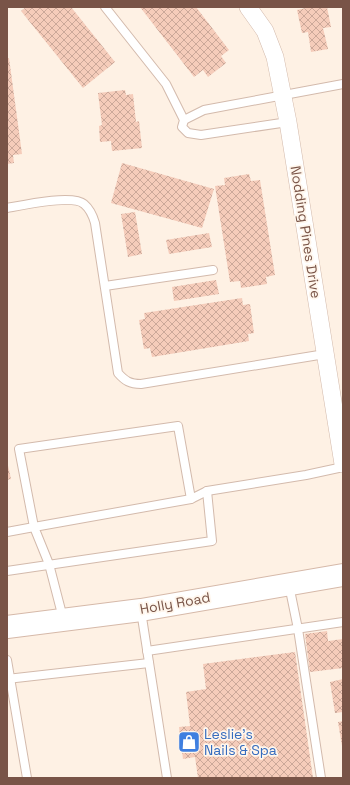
<svg xmlns="http://www.w3.org/2000/svg" width="350" height="785" viewBox="0 0 350 785" font-family="'Space Grotesk',sans-serif">
<style>
.building{fill:url(#building-cross-hatch)}
.lines{fill:none;stroke-linecap:round;stroke-linejoin:round}
.lane-casing{stroke:#d3baac;stroke-width:10}
.street-casing{stroke:#d3baac;stroke-width:18}
.secondary-casing{stroke:#d6b9a9;stroke-width:24}
.lane{stroke:#fff;stroke-width:8}
.street{stroke:#fff;stroke-width:17}
.secondary{stroke:#fff;stroke-width:22}
.labels{text-anchor:middle;stroke-width:3.5;stroke-linejoin:round;paint-order:stroke}
.street-label{font-size:14px;fill:#795447;stroke:#fff6ec}
.shop-label{font-size:14px;fill:#366cbe;stroke:#fff6ec;text-anchor:start}
</style>
<defs>
<pattern id="building-cross-hatch" width="8" height="8" patternUnits="userSpaceOnUse"><rect width="8" height="8" fill="#f5ccba"/><path d="M0 0l8 8M0 8l8-8" fill="none" stroke="#cba899"/></pattern>
</defs>
<rect width="100%" height="100%" fill="#fef1e4"/>
<g class="building">
<path d="M 26,7 L 71,7 L 115,62 L 83,88 L 21,11 Z"/>
<path d="M 140,7 L 196,7 L 229,50 L 221,56 L 226,63 L 208,77 L 203,70 L 194,77 Z"/>
<path d="M 310,7 L 327,7 L 331,27 L 323,28 L 328,49 L 311,52 L 308,32 L 302,33 L 297,10 Z"/>
<path d="M 7,58 L 9,58 L 22,154 L 13,155 L 14,163 L 7,164 Z"/>
<path d="M 125,90 L 126,95 L 133,94 L 136,122 L 139,121 L 142,148 L 112,151 L 111,141 L 100,142 L 99,126 L 102,125 L 98,93 Z"/>
<path d="M 122,163 L 214,189 L 202,228 L 111,203 Z"/>
<path d="M 249,174 L 251,181 L 260,180 L 275,275 L 266,277 L 267,284 L 241,288 L 240,281 L 230,282 L 215,186 L 225,185 L 224,178 Z"/>
<path d="M 135,212 L 142,254 L 128,257 L 121,214 Z"/>
<path d="M 209,233 L 212,247 L 169,254 L 166,240 Z"/>
<path d="M 216,280 L 219,294 L 174,301 L 172,287 Z"/>
<path d="M 242,298 L 243,305 L 250,304 L 254,333 L 248,334 L 249,341 L 152,357 L 150,348 L 144,349 L 139,320 L 145,319 L 144,313 Z"/>
<path d="M 7,461 L 11,479 L 7,480 Z"/>
<path d="M 327,631 L 328,641 L 343,639 L 343,668 L 310,672 L 305,634 Z"/>
<path d="M 295,652 L 313,778 L 198,778 L 195,757 L 183,759 L 179,727 L 190,726 L 186,692 L 206,689 L 203,664 Z"/>
<path d="M 343,679 L 343,712 L 335,713 L 330,682 Z"/>
<path d="M 343,721 L 343,746 L 342,746 L 338,722 Z"/>
</g>
<g class="lines">
<g class="lane-casing">
<g id="lane">
<path d="M 105,7 L 166,84 L 184,120 L 182,127 L 188,133 L 201,135 L 288,122"/>
<path d="M 184,120 L 204,110 L 343,84"/>
<path d="M 7,208 C 23,205 73,194 84,204 C 90,209 93,216 95,223 L 118,373 C 125,381 130,384 141,384 L 325,354"/>
<path d="M 105,286 L 213,270"/>
<path d="M 7,532 L 34,527 L 19,449 L 178,426 L 191,499"/>
<path d="M 7,571 L 212,541 L 207,491"/>
<path d="M 289,585 L 298,629 L 321,778"/>
<path d="M 141,611 L 167,778"/>
<path d="M 63,618 L 49,564 L 34,527 L 191,499 L 207,491 L 306,475 L 343,467"/>
<path d="M 147,651 L 343,622"/>
<path d="M 7,660 L 27,778"/>
<path d="M 7,679 L 149,663"/>
</g>
</g>
<g class="street-casing">
<path id="street" d="M 248,7 L 265,31 L 275,57 L 288,122 L 343,464"/>
</g>
<g class="secondary-casing">
<path id="secondary" d="M 7,627 L 141,610 L 343,575"/>
</g>
<use href="#lane" class="lane"/>
<use href="#street" class="street"/>
<use href="#secondary" class="secondary"/>
</g>
<defs>
<g id="shop-square" transform="scale(1.15)"><rect x="-9" y="-9" width="18" height="18" rx="4" fill="#3f7fe0" stroke="#fff6ec"/><path d="M-5-2.5h2.3a2.7 3.5 0 0 1 5.4 0H5L5.5 6h-11ZM-1.5-2.5h3a1.5 2.3 0 0 0-3 0Z" fill="#fff"/></g>
</defs>
<g fill-rule="evenodd">
<use href="#shop-square" x="189" y="742"/>
</g>
<g class="labels">
<g class="street-label">
<text transform="translate(306 232) rotate(81)" y="5">Nodding Pines Drive</text>
<text transform="translate(175 603) rotate(-10)" y="5">Holly Road</text>
</g>
<g class="shop-label">
<text x="204" y="739">Leslie's<tspan x="204" dy="16">Nails &amp; Spa</tspan></text>
</g>
</g>
<rect width="350" height="785" fill="none" stroke="#795447" stroke-width="16"/>
</svg>
